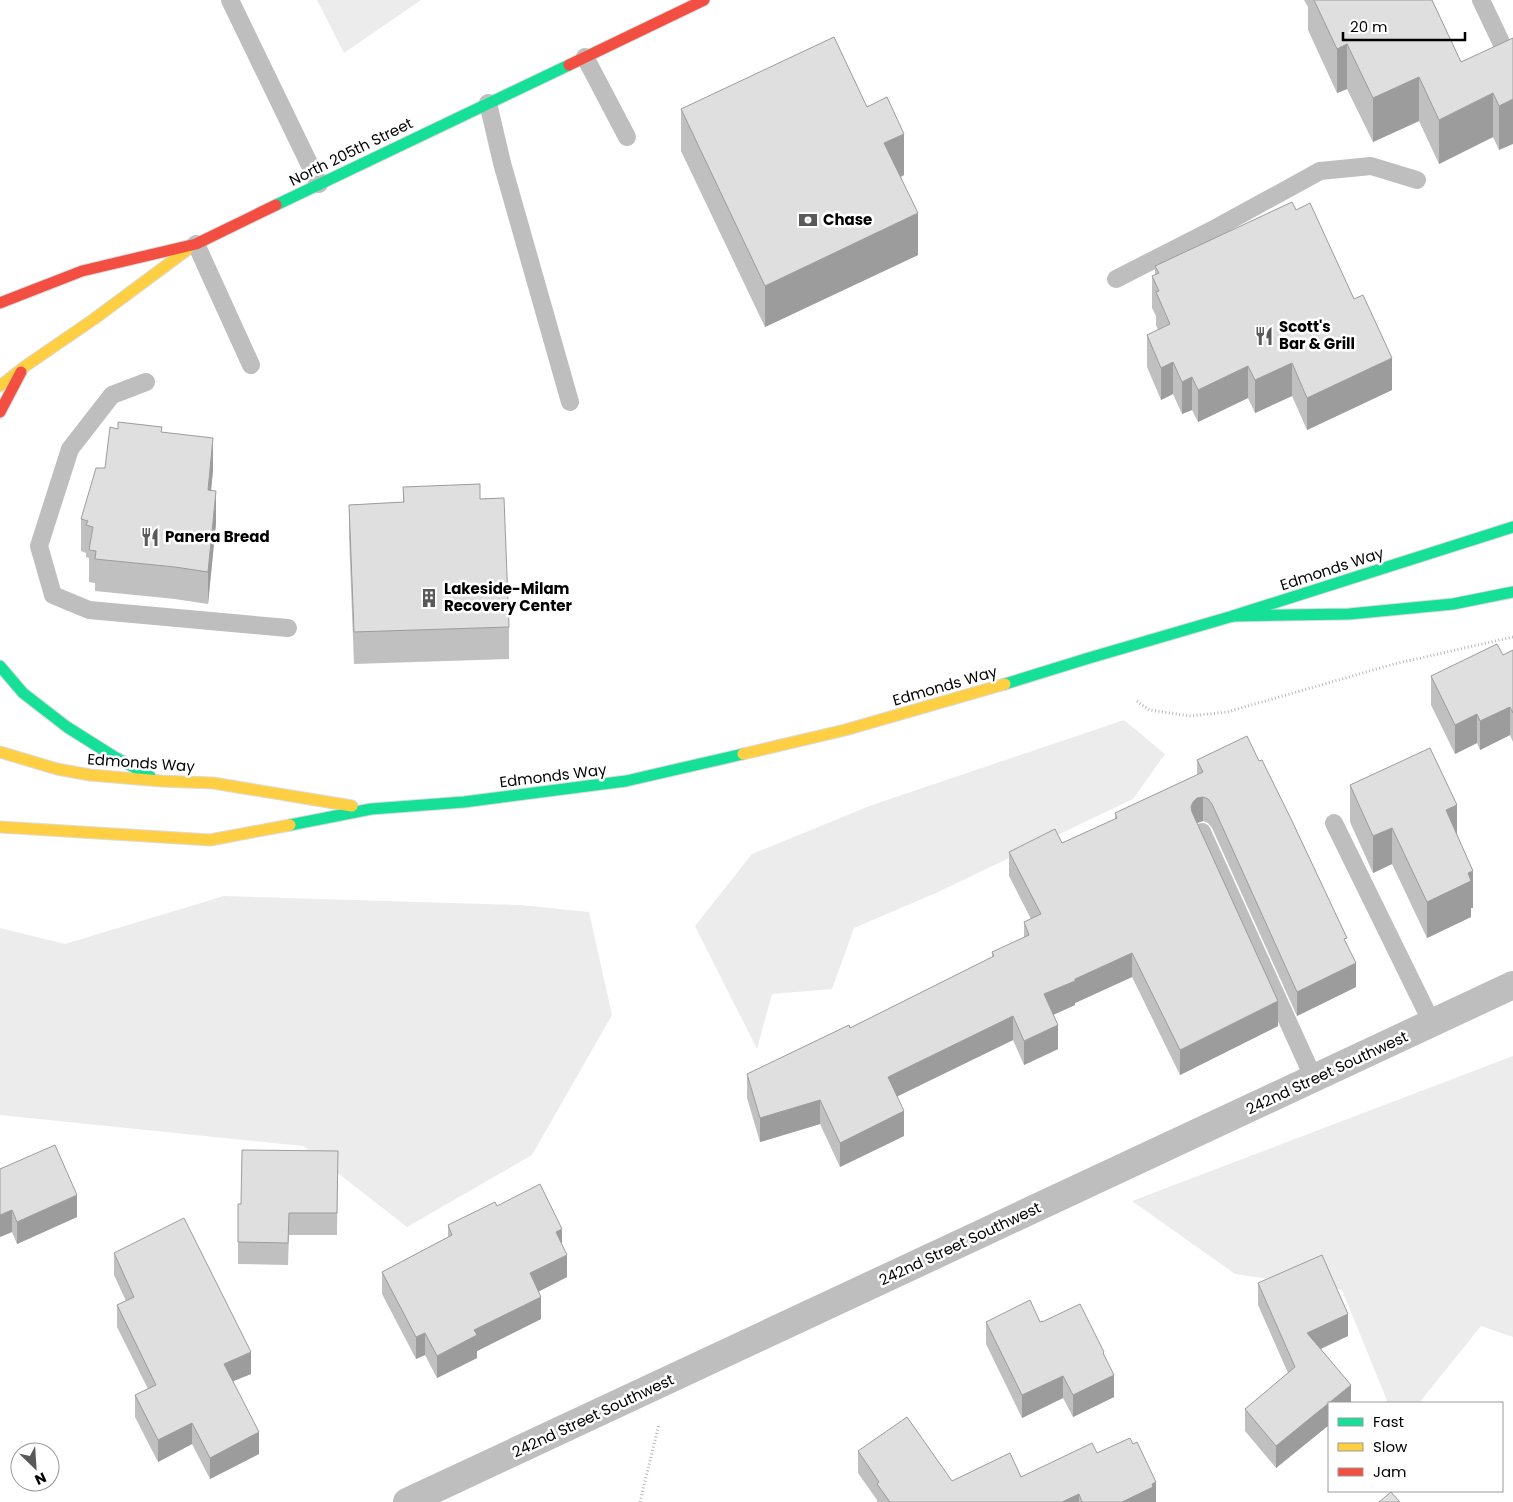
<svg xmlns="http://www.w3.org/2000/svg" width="1513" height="1502" viewBox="0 0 1513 1502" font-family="Poppins,sans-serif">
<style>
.green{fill:#ececec}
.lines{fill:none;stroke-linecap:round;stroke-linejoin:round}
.fast-casing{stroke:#dbdbdb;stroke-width:13}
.slow-casing{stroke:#dbdbdb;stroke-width:13}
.jam-casing{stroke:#dbdbdb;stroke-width:13}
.path{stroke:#b9b9b9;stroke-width:3;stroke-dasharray:1 2.5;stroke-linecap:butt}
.lane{stroke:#bebebe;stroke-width:18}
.street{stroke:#bebebe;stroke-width:28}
.fast{stroke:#16e098;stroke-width:11}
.slow{stroke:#ffcf43;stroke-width:11}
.jam{stroke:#f24e42;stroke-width:11}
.wall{fill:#c0c0c0}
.shaded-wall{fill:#9c9c9c}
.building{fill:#dfdfdf;stroke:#9c9c9c}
.labels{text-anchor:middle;stroke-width:5;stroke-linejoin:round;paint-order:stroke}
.street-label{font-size:15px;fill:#000;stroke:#fff}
.poi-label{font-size:15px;font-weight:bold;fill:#000;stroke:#fff;text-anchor:start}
</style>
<rect width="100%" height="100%" fill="#fff"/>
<g class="green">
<path d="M 317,0 L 421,0 L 344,53 Z"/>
<path d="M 1124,720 L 1165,754 L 1133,799 L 936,893 L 854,928 L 832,989 L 772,994 L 757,1049 L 695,926 L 752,854 L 872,805 Z"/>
<path d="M 224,896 L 520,905 L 589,912 L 612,1015 L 532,1155 L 407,1227 L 303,1146 L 0,1115 L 0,928 L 65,944 Z"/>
<path d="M 1513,1056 L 1513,1337 L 1481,1326 L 1419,1403 L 1388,1403 L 1342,1290 L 1235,1274 L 1132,1201 Z"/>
</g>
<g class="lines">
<g class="fast-casing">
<g id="fast">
<path d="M 276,205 L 569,65"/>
<path d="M 1233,616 L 1349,614 L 1453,604 L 1513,592"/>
<path d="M 0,666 L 23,693 L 67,727 L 113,756 L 150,776"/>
<path d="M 1005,684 L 1089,658 L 1233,616 L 1513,527"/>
<path d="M 290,825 L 371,809 L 464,802 L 626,781 L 743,754"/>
</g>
</g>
<g class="slow-casing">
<g id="slow">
<path d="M 0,386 L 24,367 L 94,319 L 187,250"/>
<path d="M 0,752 L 57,769 L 90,775 L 161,781 L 213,783 L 352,806"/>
<path d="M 743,754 L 845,730 L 1005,684"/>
<path d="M 0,827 L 210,840 L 290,825"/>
</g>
</g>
<g class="jam-casing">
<g id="jam">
<path d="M 569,65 L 704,0"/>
<path d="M 0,303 L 82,271 L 196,244 L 276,205"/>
<path d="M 0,412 L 21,372"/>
</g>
</g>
<g class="path">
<path d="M 1137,701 L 1149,710 L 1191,716 L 1227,712 L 1394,664 L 1513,637"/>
<path d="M 640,1502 L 659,1424"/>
</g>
<g class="lane">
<path d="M 230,0 L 319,184"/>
<path d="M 1481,0 L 1509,59"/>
<path d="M 585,57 L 627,137"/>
<path d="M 488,103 L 502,163 L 570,402"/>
<path d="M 196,244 L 251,365"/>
<path d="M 1116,279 L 1216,228 L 1320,171 L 1371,166 L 1417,180"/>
<path d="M 146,382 L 112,395 L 70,449 L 39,546 L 53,595 L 89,610 L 288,628"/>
<path d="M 1334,823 L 1432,1023"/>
<path d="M 1202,832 L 1314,1079"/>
</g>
<path class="street" d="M 407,1502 L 1513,985"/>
<use href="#fast" class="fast"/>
<use href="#slow" class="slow"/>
<use href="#jam" class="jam"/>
</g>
<g class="wall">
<path d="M 1304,0 L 1432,0 L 1461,62 L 1513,38 L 1499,150 L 1493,137 L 1439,164 L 1419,121 L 1373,142 L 1347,89 L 1337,93 L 1308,30 L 1308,7 Z"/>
<path d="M 867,107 L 904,175 L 901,177 L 918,255 L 765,327 L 681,151 L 681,109 Z"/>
<path d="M 1296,210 L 1392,390 L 1307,430 L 1292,396 L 1255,413 L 1248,398 L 1198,422 L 1192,410 L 1182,414 L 1173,394 L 1161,400 L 1147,367 L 1147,335 L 1158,330 L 1156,325 L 1156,316 L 1152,308 L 1152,276 L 1155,275 L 1155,266 Z"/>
<path d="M 118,429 L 162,432 L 213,470 L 211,490 L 216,523 L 208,604 L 175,599 L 95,591 L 95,583 L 89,582 L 89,558 L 86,557 L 86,553 L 81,551 L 81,519 L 105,468 Z"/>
<path d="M 403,487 L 480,499 L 509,627 L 509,659 L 354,664 L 349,537 L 349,505 L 403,502 Z"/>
<path d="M 1513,650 L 1513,742 L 1510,735 L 1480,750 L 1477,743 L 1455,754 L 1431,705 L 1431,676 L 1503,655 Z"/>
<path d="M 1197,760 L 1347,944 L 1356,987 L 1297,1016 L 1212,828 L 1208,823 L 1203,821 L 1197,823 L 1278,1026 L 1180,1075 L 1132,977 L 1075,1003 L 1075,1005 L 1053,1015 L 1058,1049 L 1024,1065 L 1013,1040 L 897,1096 L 904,1136 L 840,1167 L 820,1124 L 760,1142 L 747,1098 L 747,1074 L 850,1028 L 992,957 L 992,952 L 1024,938 L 1024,922 L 1031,919 L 1009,876 L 1009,852 L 1062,843 L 1115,819 L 1115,813 L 1197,775 Z"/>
<path d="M 1350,785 L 1457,834 L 1473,908 L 1471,908 L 1471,917 L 1427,938 L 1392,864 L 1373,873 L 1350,822 Z"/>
<path d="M 338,1151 L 337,1235 L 289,1235 L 288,1265 L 238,1264 L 238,1204 L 241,1204 Z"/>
<path d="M 0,1169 L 77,1217 L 17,1244 L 12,1232 L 0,1237 Z"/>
<path d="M 497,1206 L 562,1246 L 567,1277 L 539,1291 L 541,1319 L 477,1351 L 477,1358 L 437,1378 L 425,1355 L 416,1359 L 382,1294 L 382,1272 L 448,1237 L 448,1225 Z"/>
<path d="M 114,1253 L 251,1374 L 233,1381 L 259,1454 L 210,1479 L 192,1444 L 158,1462 L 135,1417 L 135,1395 L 148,1389 L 117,1327 L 117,1305 L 126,1301 L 114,1275 Z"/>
<path d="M 1258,1283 L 1348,1336 L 1321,1349 L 1351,1403 L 1329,1403 L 1329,1425 L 1276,1468 L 1245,1431 L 1245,1409 L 1288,1373 L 1258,1305 Z"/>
<path d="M 986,1322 L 1042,1322 L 1104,1356 L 1114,1397 L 1073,1417 L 1063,1398 L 1022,1418 L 986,1344 Z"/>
<path d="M 858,1451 L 952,1481 L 1021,1477 L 1097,1453 L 1156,1502 L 877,1502 L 877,1500 L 858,1473 Z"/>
</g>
<g class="shaded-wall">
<path d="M 1347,44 L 1347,89 L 1337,93 L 1337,49 Z"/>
<path d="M 1419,77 L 1419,121 L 1373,142 L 1373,98 Z"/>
<path d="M 1493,93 L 1493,137 L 1439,164 L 1439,120 Z"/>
<path d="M 1513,99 L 1513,144 L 1499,150 L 1499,106 Z"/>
<path d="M 904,134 L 904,175 L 884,185 L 884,143 Z"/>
<path d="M 918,213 L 918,255 L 765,327 L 765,286 Z"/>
<path d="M 1392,358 L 1392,390 L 1307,430 L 1307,398 Z"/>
<path d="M 1173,362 L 1173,394 L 1161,400 L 1161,368 Z"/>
<path d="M 1292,363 L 1292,396 L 1255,413 L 1255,380 Z"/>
<path d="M 1248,366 L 1248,398 L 1198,422 L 1198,390 Z"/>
<path d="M 1192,377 L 1192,410 L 1182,414 L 1182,382 Z"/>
<path d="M 213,438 L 213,470 L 208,522 L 208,490 Z"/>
<path d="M 216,491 L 216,523 L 208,604 L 208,572 Z"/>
<path d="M 1510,707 L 1510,735 L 1480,750 L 1480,721 Z"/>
<path d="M 1477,714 L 1477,743 L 1455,754 L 1455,725 Z"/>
<path d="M 1203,797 L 1203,821 L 1197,823 L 1193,826 L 1191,807 L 1193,802 L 1197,798 Z"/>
<path d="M 1457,805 L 1457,842 L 1446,810 Z"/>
<path d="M 1392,828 L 1392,864 L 1373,873 L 1373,836 Z"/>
<path d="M 1473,871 L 1473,908 L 1471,908 L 1471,917 L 1427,938 L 1427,902 L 1468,873 Z"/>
<path d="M 1132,953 L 1132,977 L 1075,1003 L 1075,1005 L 1044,1019 L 1044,994 L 1075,979 Z"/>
<path d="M 1356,963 L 1356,987 L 1297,1016 L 1297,992 Z"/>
<path d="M 1278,1001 L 1278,1026 L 1180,1075 L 1180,1050 Z"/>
<path d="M 1013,1016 L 1013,1040 L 888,1101 L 888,1077 Z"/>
<path d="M 1058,1025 L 1058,1049 L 1024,1065 L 1024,1041 Z"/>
<path d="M 820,1100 L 820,1124 L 760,1142 L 760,1118 Z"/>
<path d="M 904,1111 L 904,1136 L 840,1167 L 840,1143 Z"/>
<path d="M 77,1195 L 77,1217 L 17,1244 L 17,1222 Z"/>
<path d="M 12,1210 L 12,1232 L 0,1237 L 0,1215 Z"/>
<path d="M 562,1229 L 562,1251 L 556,1232 Z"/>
<path d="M 567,1255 L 567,1277 L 530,1296 L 530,1273 Z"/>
<path d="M 541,1297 L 541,1319 L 477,1351 L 477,1358 L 437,1378 L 437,1356 L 474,1330 Z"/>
<path d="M 1348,1314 L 1348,1336 L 1307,1355 L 1307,1333 Z"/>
<path d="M 425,1333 L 425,1355 L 416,1359 L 416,1337 Z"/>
<path d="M 251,1352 L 251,1374 L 224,1385 L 224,1364 Z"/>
<path d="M 1114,1375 L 1114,1397 L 1073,1417 L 1073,1395 Z"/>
<path d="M 1063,1376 L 1063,1398 L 1022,1418 L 1022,1395 Z"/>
<path d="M 1351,1385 L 1351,1403 L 1329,1403 L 1329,1425 L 1276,1468 L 1276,1446 Z"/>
<path d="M 192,1423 L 192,1444 L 158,1462 L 158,1440 Z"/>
<path d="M 259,1432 L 259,1454 L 210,1479 L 210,1458 Z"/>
<path d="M 1156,1482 L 1156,1502 L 1122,1502 L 1152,1484 Z"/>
<path d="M 1079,1494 L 1079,1502 L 1062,1502 Z"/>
</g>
<g class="building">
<path d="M 1314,0 L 1432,0 L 1461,62 L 1513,38 L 1513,99 L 1499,106 L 1493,93 L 1439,120 L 1419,77 L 1373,98 L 1347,44 L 1337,49 Z"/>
<path d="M 834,37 L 867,107 L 887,97 L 904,134 L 884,143 L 918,213 L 765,286 L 681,109 Z"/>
<path d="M 1292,202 L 1296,210 L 1310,203 L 1354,299 L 1363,295 L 1392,358 L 1307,398 L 1292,363 L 1255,380 L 1248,366 L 1198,390 L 1192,377 L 1182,382 L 1173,362 L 1161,368 L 1147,335 L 1170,324 L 1156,292 L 1159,291 L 1152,276 L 1159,273 L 1155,266 Z"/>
<path d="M 118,422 L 162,427 L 161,432 L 213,438 L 208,490 L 216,491 L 208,572 L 175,567 L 95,559 L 96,551 L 89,550 L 93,527 L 86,525 L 88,521 L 81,519 L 96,468 L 105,468 L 110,427 L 118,429 Z"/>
<path d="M 480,484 L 480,499 L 504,498 L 509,627 L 354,632 L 349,505 L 404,502 L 403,487 Z"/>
<path d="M 1497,644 L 1503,655 L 1513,650 L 1513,713 L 1510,707 L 1480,721 L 1477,714 L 1455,725 L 1431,676 Z"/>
<path d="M 1247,736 L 1259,761 L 1262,760 L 1292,821 L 1347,938 L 1344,939 L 1356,963 L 1297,992 L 1212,804 L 1208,799 L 1203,797 L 1197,798 L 1193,802 L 1191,807 L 1192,812 L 1278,1001 L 1180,1050 L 1132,953 L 1075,979 L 1075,981 L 1044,994 L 1058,1025 L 1024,1041 L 1013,1016 L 888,1077 L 904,1111 L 840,1143 L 820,1100 L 760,1118 L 747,1074 L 849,1025 L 850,1028 L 994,956 L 992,952 L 1029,935 L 1024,922 L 1041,914 L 1009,852 L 1055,829 L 1062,843 L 1117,818 L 1115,813 L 1203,772 L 1197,760 Z"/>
<path d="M 1430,748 L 1457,805 L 1446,810 L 1473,871 L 1468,873 L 1471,881 L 1427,902 L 1392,828 L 1373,836 L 1350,785 Z"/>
<path d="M 55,1145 L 77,1195 L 17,1222 L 12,1210 L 0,1215 L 0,1169 Z"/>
<path d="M 242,1150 L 338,1151 L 337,1213 L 289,1213 L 288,1243 L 238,1242 L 238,1204 L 241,1204 Z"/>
<path d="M 540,1184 L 562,1229 L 556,1232 L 567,1255 L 530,1273 L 541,1297 L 474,1330 L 477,1335 L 437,1356 L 425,1333 L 416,1337 L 382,1272 L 452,1235 L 448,1225 L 495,1202 L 497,1206 Z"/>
<path d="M 184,1218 L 251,1352 L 224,1364 L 259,1432 L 210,1458 L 192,1423 L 158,1440 L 135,1395 L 156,1385 L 117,1305 L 134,1297 L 114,1253 Z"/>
<path d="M 1322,1255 L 1348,1314 L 1307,1333 L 1351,1385 L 1276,1446 L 1245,1409 L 1295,1367 L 1258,1283 Z"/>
<path d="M 1030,1300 L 1040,1322 L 1042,1321 L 1042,1322 L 1080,1304 L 1104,1352 L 1103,1353 L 1114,1375 L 1073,1395 L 1063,1376 L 1022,1395 L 986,1322 Z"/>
<path d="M 907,1417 L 952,1481 L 1010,1453 L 1021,1477 L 1092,1443 L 1097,1453 L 1130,1438 L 1133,1444 L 1137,1442 L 1156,1482 L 1152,1484 L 1153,1487 L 1122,1502 L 1082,1502 L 1079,1494 L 1062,1502 L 890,1502 L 877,1484 L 879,1482 L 858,1451 Z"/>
<path d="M 1391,1492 L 1400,1502 L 1379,1502 Z"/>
</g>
<defs>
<g id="bank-bare" transform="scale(1.5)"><path d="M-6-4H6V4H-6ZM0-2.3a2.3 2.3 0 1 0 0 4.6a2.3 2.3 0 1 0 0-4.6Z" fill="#595959" stroke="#fff" stroke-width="2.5" paint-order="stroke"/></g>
<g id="restaurant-bare" transform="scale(1.5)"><path d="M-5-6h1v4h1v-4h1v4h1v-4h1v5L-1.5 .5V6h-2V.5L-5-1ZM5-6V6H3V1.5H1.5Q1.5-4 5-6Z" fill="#595959" stroke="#fff" stroke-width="2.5" paint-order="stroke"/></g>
<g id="building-bare" transform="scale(1.5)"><path d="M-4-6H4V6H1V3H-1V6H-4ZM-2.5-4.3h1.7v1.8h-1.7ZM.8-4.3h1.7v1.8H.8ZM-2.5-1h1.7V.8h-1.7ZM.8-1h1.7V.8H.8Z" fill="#595959" stroke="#fff" stroke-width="2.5" paint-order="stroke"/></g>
</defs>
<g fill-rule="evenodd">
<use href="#bank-bare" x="808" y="220"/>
<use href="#restaurant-bare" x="1264" y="336"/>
<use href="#restaurant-bare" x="150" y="537"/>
<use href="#building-bare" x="429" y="598"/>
</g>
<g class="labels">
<g class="street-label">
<text transform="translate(351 152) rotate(-26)" y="5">North 205th Street</text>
<text transform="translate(1332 569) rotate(-18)" y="5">Edmonds Way</text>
<text transform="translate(945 686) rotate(-16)" y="5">Edmonds Way</text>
<text transform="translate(141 763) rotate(4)" y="5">Edmonds Way</text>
<text transform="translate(553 776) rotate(-7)" y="5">Edmonds Way</text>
<text transform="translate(1327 1073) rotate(-25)" y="5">242nd Street Southwest</text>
<text transform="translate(960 1244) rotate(-25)" y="5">242nd Street Southwest</text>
<text transform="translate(593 1416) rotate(-25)" y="5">242nd Street Southwest</text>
</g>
<g class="poi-label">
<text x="823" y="225">Chase</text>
<text x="1279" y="332">Scott's<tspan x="1279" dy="17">Bar &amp; Grill</tspan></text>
<text x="165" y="542">Panera Bread</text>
<text x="444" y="594">Lakeside-Milam<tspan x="444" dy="17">Recovery Center</tspan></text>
</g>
</g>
<rect x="1328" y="1402" width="175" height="90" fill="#ffffff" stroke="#999999"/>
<rect x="1338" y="1418" width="25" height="8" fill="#16e098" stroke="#999999"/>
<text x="1373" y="1427" font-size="15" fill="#000000">Fast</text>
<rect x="1338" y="1443" width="25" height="8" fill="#ffcf43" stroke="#999999"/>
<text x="1373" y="1452" font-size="15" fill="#000000">Slow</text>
<rect x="1338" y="1468" width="25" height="8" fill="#f24e42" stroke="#999999"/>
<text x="1373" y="1477" font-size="15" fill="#000000">Jam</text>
<g transform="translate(35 1467) rotate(155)"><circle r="24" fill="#ffffff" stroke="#999999"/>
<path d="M0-4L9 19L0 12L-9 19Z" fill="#595959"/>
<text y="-8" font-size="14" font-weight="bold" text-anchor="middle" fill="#000000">N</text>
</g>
<path d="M1343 32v8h122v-8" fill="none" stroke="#000000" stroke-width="2.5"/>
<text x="1350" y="32" font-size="15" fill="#000000" stroke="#ffffff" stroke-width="4" paint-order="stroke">20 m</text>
</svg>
